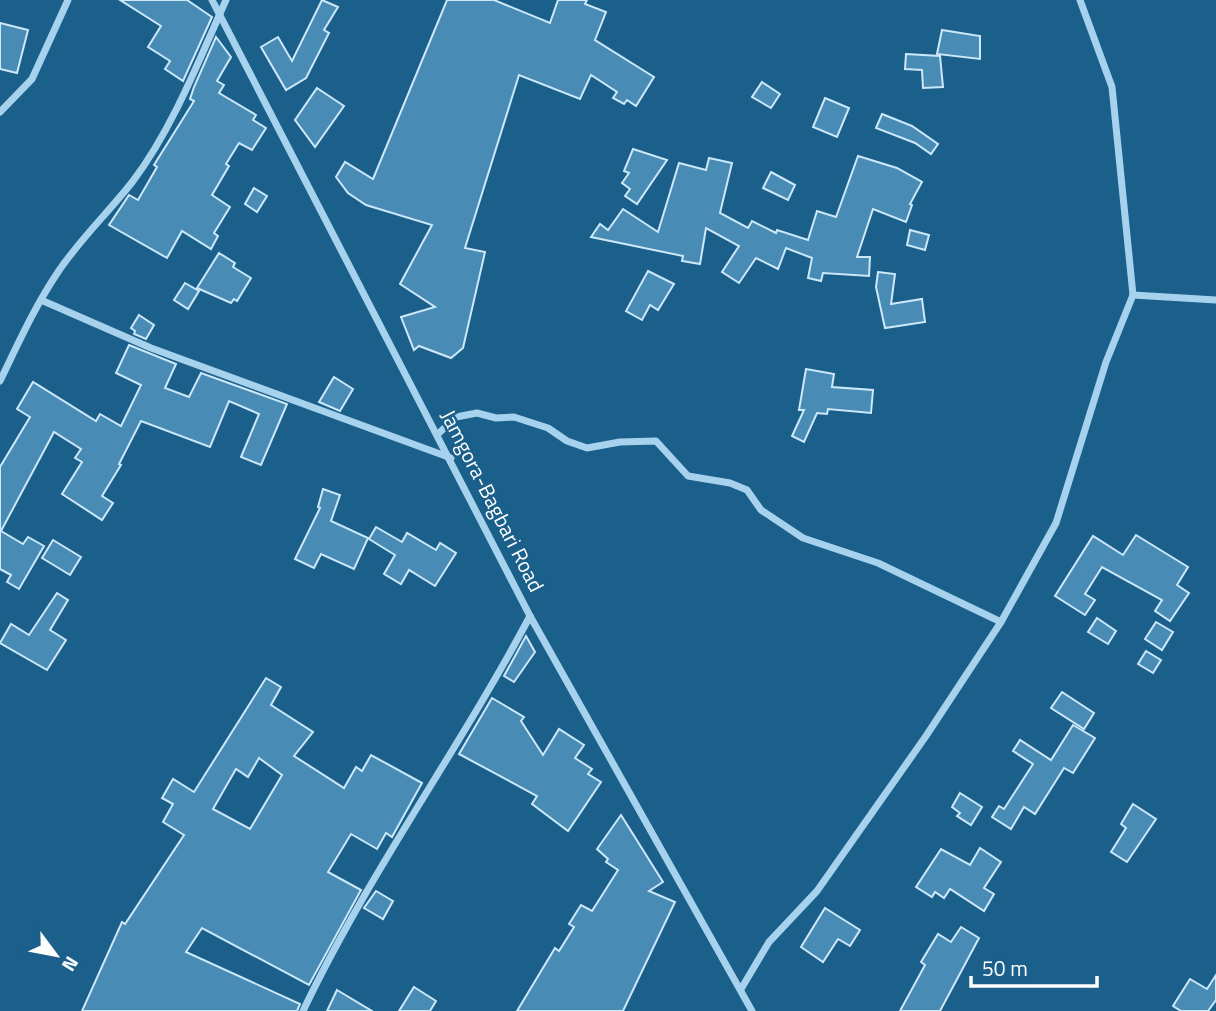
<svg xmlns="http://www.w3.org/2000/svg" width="1216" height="1011" viewBox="0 0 1216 1011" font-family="'Titillium Web',sans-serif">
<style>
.building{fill:#488bb5;stroke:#cce8f9;stroke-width:2;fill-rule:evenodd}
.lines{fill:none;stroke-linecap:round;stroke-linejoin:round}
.street{stroke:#a7d2ed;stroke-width:7}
.labels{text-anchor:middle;stroke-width:5;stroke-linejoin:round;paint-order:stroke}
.street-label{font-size:21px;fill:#fff;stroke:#1b5f8b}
</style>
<rect width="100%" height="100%" fill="#1b5f8b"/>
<g class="building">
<path d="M 120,0 L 187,0 L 212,17 L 183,81 L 165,69 L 170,61 L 148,47 L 161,26 Z"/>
<path d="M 322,0 L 338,7 L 324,30 L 329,33 L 306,78 L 286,90 L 261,47 L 278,37 L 292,61 Z"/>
<path d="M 447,0 L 494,0 L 550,23 L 558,0 L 587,0 L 585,4 L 606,12 L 595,40 L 654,77 L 636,106 L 627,100 L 624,104 L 613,98 L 617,92 L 591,75 L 580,99 L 519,75 L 465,248 L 485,252 L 463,348 L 451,358 L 419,346 L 414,350 L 401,317 L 435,307 L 400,284 L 432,225 L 366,205 L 348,193 L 336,177 L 345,162 L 373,179 Z"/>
<path d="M 0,23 L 28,30 L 17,73 L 0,69 Z"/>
<path d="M 942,30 L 980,36 L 980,59 L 937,54 Z"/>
<path d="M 216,37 L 231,57 L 217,81 L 224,85 L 219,93 L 256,115 L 253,120 L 266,128 L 252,150 L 239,143 L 226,164 L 229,166 L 212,195 L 230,207 L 214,233 L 218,236 L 211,249 L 182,231 L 167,258 L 109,225 L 129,195 L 138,200 L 157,167 L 154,165 L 194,101 L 190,99 L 194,87 Z"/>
<path d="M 906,54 L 940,56 L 943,87 L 923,88 L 922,70 L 905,69 Z"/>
<path d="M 762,82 L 780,94 L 771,108 L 752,97 Z"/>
<path d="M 317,88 L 344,106 L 315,147 L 295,120 Z"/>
<path d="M 825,98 L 849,108 L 837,137 L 813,127 Z"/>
<path d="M 882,114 L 912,126 L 938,144 L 931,154 L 915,143 L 876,128 Z"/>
<path d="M 633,149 L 667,160 L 637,204 L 625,196 L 630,189 L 622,183 L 629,173 L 624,171 Z"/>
<path d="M 858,156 L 897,168 L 922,182 L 910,204 L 912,205 L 906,222 L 873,209 L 857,257 L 870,257 L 869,276 L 823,273 L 821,281 L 808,278 L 812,258 L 786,248 L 778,269 L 756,258 L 739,283 L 722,272 L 739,246 L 706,228 L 700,264 L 682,261 L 683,256 L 591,237 L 600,224 L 608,230 L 623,209 L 658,232 L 679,163 L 706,170 L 709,158 L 732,163 L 720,213 L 748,228 L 752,221 L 776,233 L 777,230 L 808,240 L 817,211 L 836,217 Z"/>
<path d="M 771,172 L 795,185 L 788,200 L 763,188 Z"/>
<path d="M 254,188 L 267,196 L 257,212 L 245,204 Z"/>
<path d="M 910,230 L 929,235 L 925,250 L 907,245 Z"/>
<path d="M 219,253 L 235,263 L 233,267 L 251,278 L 237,301 L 234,299 L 231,303 L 197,288 Z"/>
<path d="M 648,271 L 674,284 L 658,310 L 650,305 L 642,320 L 626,311 Z"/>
<path d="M 878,272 L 895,274 L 891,304 L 922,299 L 925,322 L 885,328 L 876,287 Z"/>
<path d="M 185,283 L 199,291 L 188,309 L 174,300 Z"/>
<path d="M 139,315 L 154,325 L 146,339 L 134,334 L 135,331 L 131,328 Z"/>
<path d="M 129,345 L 176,364 L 165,388 L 189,397 L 201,373 L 287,404 L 261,465 L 241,457 L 259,414 L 229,401 L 210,447 L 141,421 L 119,464 L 121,465 L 102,496 L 113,503 L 102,520 L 62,494 L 82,462 L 75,458 L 81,449 L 54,432 L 1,531 L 23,544 L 28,537 L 44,546 L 19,589 L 7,582 L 11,575 L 0,569 L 0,467 L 30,417 L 17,409 L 33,382 L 96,421 L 100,414 L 121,426 L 141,385 L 116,373 Z"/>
<path d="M 806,369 L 834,374 L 832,387 L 873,390 L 871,413 L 828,409 L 827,414 L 817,413 L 804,442 L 792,436 L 804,410 L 799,410 Z"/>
<path d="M 334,377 L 353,389 L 340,411 L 319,402 Z"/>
<path d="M 323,489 L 340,495 L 331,521 L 368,538 L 354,569 L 321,554 L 314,568 L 295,559 L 320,508 L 318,507 Z"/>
<path d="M 376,527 L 402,542 L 407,533 L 436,550 L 440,543 L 456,553 L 435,586 L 409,570 L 401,584 L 384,574 L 395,555 L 369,539 Z"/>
<path d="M 1136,535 L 1188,567 L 1177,585 L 1189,593 L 1170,621 L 1155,611 L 1162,600 L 1102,567 L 1085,594 L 1095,600 L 1085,615 L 1055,596 L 1093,536 L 1123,555 Z"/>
<path d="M 53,540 L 81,557 L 70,575 L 42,558 Z"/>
<path d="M 57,593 L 68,600 L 50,630 L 66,640 L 47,670 L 0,643 L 11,624 L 29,635 Z"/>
<path d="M 1097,618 L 1116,631 L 1108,644 L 1088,632 Z"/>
<path d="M 1156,622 L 1173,632 L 1162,650 L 1145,639 Z"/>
<path d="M 526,636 L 535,652 L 514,682 L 504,676 Z"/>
<path d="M 1146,651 L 1161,660 L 1153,673 L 1138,664 Z"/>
<path d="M 266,678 L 281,687 L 271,705 L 313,732 L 294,756 L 344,788 L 356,767 L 362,771 L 371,755 L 422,783 L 392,837 L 386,833 L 377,849 L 351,834 L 328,872 L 361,890 L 309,985 L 202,928 L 186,952 L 300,1004 L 297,1011 L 82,1011 L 122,922 L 125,924 L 184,835 L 163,822 L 173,804 L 162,798 L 173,779 L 194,792 ZM 259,758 L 282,775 L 250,829 L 213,809 L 236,769 L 248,777 Z"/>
<path d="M 1062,692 L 1094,713 L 1084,729 L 1051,708 Z"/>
<path d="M 492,698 L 524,717 L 521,721 L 543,755 L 559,729 L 584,745 L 575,758 L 592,769 L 588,774 L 601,782 L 568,831 L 532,804 L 537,796 L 459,754 Z"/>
<path d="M 1073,725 L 1095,738 L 1073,773 L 1064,768 L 1035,814 L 1024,807 L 1011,829 L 992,817 L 999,806 L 1004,809 L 1033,764 L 1013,751 L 1020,740 L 1051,760 Z"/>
<path d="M 960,793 L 982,807 L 971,825 L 957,816 L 960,813 L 952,807 Z"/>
<path d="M 1133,804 L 1156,819 L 1127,862 L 1111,852 L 1126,828 L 1121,824 Z"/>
<path d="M 621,815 L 663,882 L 649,891 L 675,902 L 623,1011 L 517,1011 L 555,948 L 559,951 L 574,927 L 569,924 L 581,905 L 592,911 L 618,870 L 606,862 L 608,859 L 597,849 Z"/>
<path d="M 980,848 L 1001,862 L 984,888 L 994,894 L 984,911 L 950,889 L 944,898 L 935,892 L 932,897 L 916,887 L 941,849 L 970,865 Z"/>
<path d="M 376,891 L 393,901 L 383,919 L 364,908 Z"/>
<path d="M 825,908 L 860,930 L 850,946 L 838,939 L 823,962 L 801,947 Z"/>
<path d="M 961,927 L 979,938 L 940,1011 L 900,1011 L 925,965 L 921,962 L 938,934 L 951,942 Z"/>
<path d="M 1216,975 L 1216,1000 L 1208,1011 L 1181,1011 L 1173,1006 L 1190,979 L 1207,989 Z"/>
<path d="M 414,987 L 436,1001 L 430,1011 L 399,1011 Z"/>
<path d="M 337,990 L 372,1011 L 327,1011 Z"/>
</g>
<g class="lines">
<g class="street">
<path d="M 212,0 L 530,616 L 752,1011"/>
<path d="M 0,112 L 32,79 L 68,0"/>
<path d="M 1133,295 L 1216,300"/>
<path d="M 41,300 L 151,348 L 451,458"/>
<path d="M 0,381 C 18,344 35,306 58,272 C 80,239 109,212 133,181 C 173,128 199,60 226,0"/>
<path d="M 439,433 L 456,417 L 477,413 L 496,418 L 514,417 L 548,428 L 567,441 L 587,448 L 620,442 L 656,441 L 688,476 L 730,483 L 747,490 L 761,510 L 803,538 L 878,563 L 1001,622"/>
<path d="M 741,989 L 769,942 L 817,891 L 926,736 L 1001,622 L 1056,523 L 1106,362 L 1133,295 L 1112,87 L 1080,0"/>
<path d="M 303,1011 C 368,874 459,750 530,616"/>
</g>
</g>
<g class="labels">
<g class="street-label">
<text transform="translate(492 501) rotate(63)" y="7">Jamgora-Bagbari Road</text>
</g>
</g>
<g transform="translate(56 955) rotate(122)" stroke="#1b5f8b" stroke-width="5" paint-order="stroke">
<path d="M0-5L12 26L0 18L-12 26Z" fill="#ffffff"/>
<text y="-10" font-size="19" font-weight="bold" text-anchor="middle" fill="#ffffff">N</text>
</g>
<path d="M971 976v10h126v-10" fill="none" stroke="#ffffff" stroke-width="3.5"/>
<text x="982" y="976" font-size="21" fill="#ffffff" stroke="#1b5f8b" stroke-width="5" paint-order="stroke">50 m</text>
</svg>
